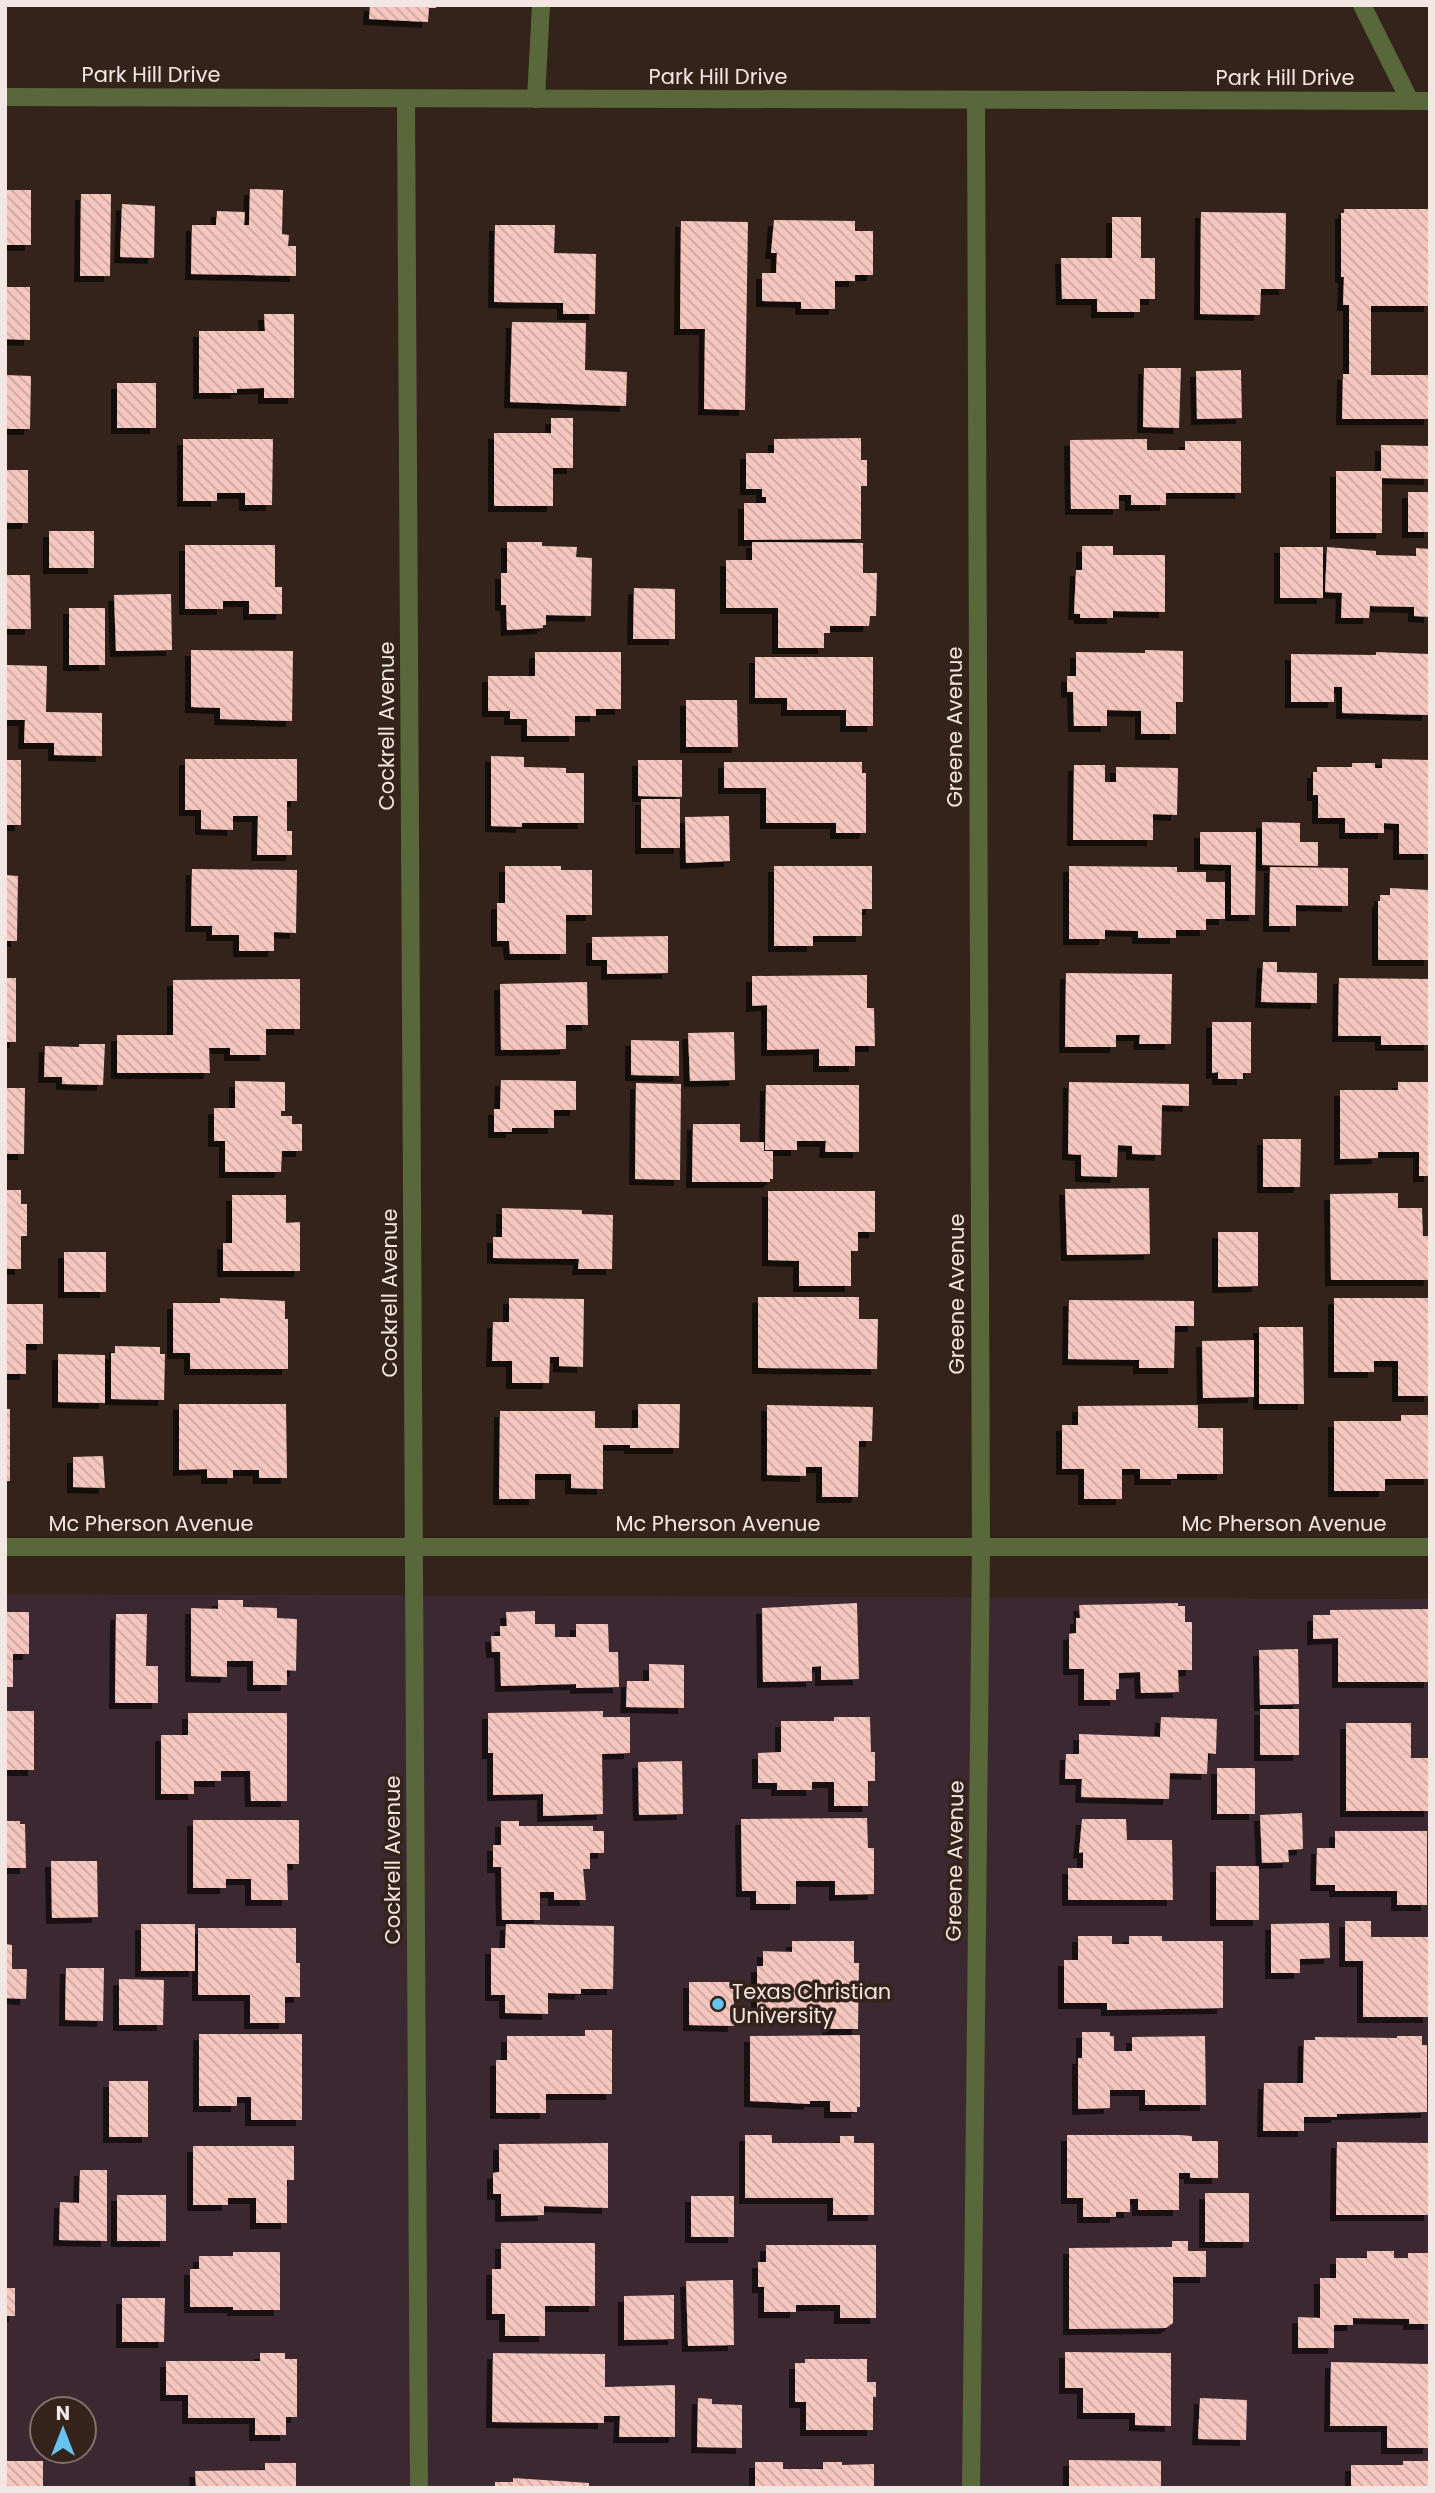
<svg xmlns="http://www.w3.org/2000/svg" width="1435" height="2493" viewBox="0 0 1435 2493" font-family="Poppins,sans-serif">
<style>
.education{fill:#3b2830;fill-rule:evenodd}
.building{fill:url(#building-back-hatch);filter:url(#shadow)}
.lines{fill:none;stroke-linecap:round;stroke-linejoin:round}
.minor{stroke:#58683b;stroke-width:18}
.tertiary{stroke:#58683b;stroke-width:18}
.poi-dot{fill:#66c4ef;stroke:#33231b;stroke-width:2.5}
.labels{text-anchor:middle;stroke-width:7;stroke-linejoin:round;paint-order:stroke}
.street-label{font-size:21px;fill:#f2e7e2;stroke:#33231b}
.poi-label{font-size:21px;fill:#f2e7e2;stroke:#33231b;text-anchor:start}
</style>
<defs>
<pattern id="building-back-hatch" width="6" height="6" patternUnits="userSpaceOnUse" patternTransform="scale(1.75)"><rect width="6" height="6" fill="#f6c7be"/><path d="M-1 5l2 2M0 0l6 6M5-1l2 2" fill="none" stroke="#cba6a0"/></pattern>
<filter id="shadow"><feDropShadow dx="-6" dy="6" stdDeviation="0" flood-color="#0009"/></filter>
</defs>
<rect width="100%" height="100%" fill="#33231b"/>
<path class="education" d="M 5,1594 L 1430,1599 L 1430,2488 L 5,2488 ZM 42,2409 L 84,2409 L 84,2451 L 42,2451 Z"/>
<g class="building">
<path d="M 370,5 L 436,5 L 436,8 L 429,8 L 428,22 L 369,19 Z"/>
<path d="M 250,189 L 283,190 L 282,234 L 289,235 L 288,246 L 296,246 L 296,276 L 191,274 L 192,225 L 216,225 L 217,211 L 245,212 L 244,225 L 249,225 Z"/>
<rect x="5" y="190" width="26" height="55"/>
<path d="M 81,194 L 111,194 L 110,276 L 80,276 Z"/>
<path d="M 122,204 L 155,206 L 154,258 L 120,257 Z"/>
<path d="M 1344,209 L 1430,209 L 1430,306 L 1371,306 L 1371,375 L 1430,375 L 1430,419 L 1342,419 L 1343,374 L 1349,374 L 1349,305 L 1343,305 L 1344,277 L 1341,277 L 1341,213 L 1344,213 Z"/>
<path d="M 1201,212 L 1286,213 L 1285,289 L 1261,289 L 1260,315 L 1200,314 Z"/>
<path d="M 1112,217 L 1141,217 L 1141,258 L 1155,258 L 1155,299 L 1140,299 L 1140,312 L 1097,312 L 1097,299 L 1062,299 L 1061,258 L 1112,258 Z"/>
<path d="M 774,220 L 855,221 L 855,231 L 873,231 L 873,275 L 855,275 L 855,281 L 835,281 L 835,309 L 801,309 L 801,302 L 762,301 L 762,273 L 776,273 L 777,253 L 771,253 Z"/>
<path d="M 681,221 L 748,222 L 745,410 L 704,409 L 705,329 L 680,329 Z"/>
<path d="M 495,225 L 555,225 L 554,253 L 596,254 L 595,314 L 563,314 L 563,303 L 494,302 Z"/>
<path d="M 5,287 L 30,287 L 30,340 L 5,339 Z"/>
<path d="M 264,314 L 294,314 L 294,398 L 264,398 L 264,388 L 237,389 L 237,393 L 199,393 L 199,331 L 265,331 Z"/>
<path d="M 512,322 L 586,323 L 585,370 L 627,372 L 626,406 L 510,402 Z"/>
<path d="M 1144,368 L 1181,368 L 1179,428 L 1143,427 Z"/>
<path d="M 1241,370 L 1242,418 L 1197,419 L 1196,371 Z"/>
<path d="M 5,375 L 31,376 L 30,429 L 5,429 Z"/>
<rect x="117" y="383" width="39" height="45"/>
<path d="M 551,418 L 573,418 L 573,468 L 553,468 L 553,506 L 494,506 L 494,433 L 551,433 Z"/>
<path d="M 861,438 L 861,460 L 867,460 L 867,486 L 861,486 L 861,539 L 744,540 L 744,503 L 766,503 L 766,497 L 762,497 L 762,489 L 746,489 L 746,453 L 774,453 L 774,439 Z"/>
<path d="M 183,439 L 273,439 L 272,505 L 245,505 L 245,493 L 217,493 L 217,501 L 183,501 Z"/>
<path d="M 1147,439 L 1147,450 L 1185,450 L 1185,441 L 1241,441 L 1241,493 L 1166,493 L 1166,505 L 1131,505 L 1131,495 L 1119,495 L 1119,509 L 1071,509 L 1070,440 Z"/>
<path d="M 1381,445 L 1430,446 L 1430,479 L 1382,478 L 1382,533 L 1336,533 L 1336,471 L 1381,471 Z"/>
<rect x="5" y="470" width="23" height="53"/>
<rect x="1408" y="492" width="22" height="40"/>
<rect x="49" y="531" width="45" height="37"/>
<path d="M 507,542 L 542,542 L 542,546 L 577,547 L 576,557 L 592,558 L 591,616 L 546,615 L 546,625 L 543,625 L 543,628 L 507,630 L 506,605 L 501,605 L 501,573 L 507,573 Z"/>
<path d="M 752,542 L 863,543 L 863,573 L 877,573 L 876,616 L 870,616 L 869,626 L 830,626 L 830,633 L 824,633 L 824,648 L 778,648 L 778,608 L 726,608 L 726,560 L 752,560 Z"/>
<path d="M 185,545 L 275,545 L 275,587 L 282,587 L 282,614 L 249,614 L 249,601 L 223,601 L 223,609 L 185,609 Z"/>
<path d="M 1082,546 L 1113,546 L 1113,555 L 1165,555 L 1165,612 L 1113,611 L 1113,618 L 1080,618 L 1080,614 L 1074,614 L 1076,570 L 1082,570 Z"/>
<rect x="1280" y="547" width="43" height="51"/>
<path d="M 1327,547 L 1376,551 L 1376,555 L 1416,556 L 1416,548 L 1430,549 L 1430,617 L 1414,616 L 1414,607 L 1370,606 L 1369,618 L 1341,618 L 1342,593 L 1325,592 Z"/>
<path d="M 5,575 L 30,575 L 31,629 L 5,629 Z"/>
<path d="M 634,588 L 675,589 L 675,639 L 633,639 Z"/>
<path d="M 171,594 L 172,650 L 116,651 L 114,595 Z"/>
<rect x="69" y="608" width="36" height="57"/>
<path d="M 191,650 L 293,651 L 292,721 L 220,719 L 220,708 L 191,707 Z"/>
<path d="M 1145,650 L 1183,651 L 1183,702 L 1176,702 L 1176,734 L 1141,734 L 1141,711 L 1107,710 L 1107,726 L 1074,726 L 1073,692 L 1067,692 L 1067,676 L 1076,676 L 1076,652 L 1145,653 Z"/>
<path d="M 535,652 L 621,652 L 621,709 L 596,709 L 596,716 L 575,716 L 575,736 L 527,736 L 527,719 L 510,719 L 510,711 L 488,711 L 488,676 L 535,676 Z"/>
<path d="M 1376,652 L 1429,654 L 1428,715 L 1342,713 L 1342,687 L 1334,687 L 1334,702 L 1291,702 L 1291,654 L 1376,655 Z"/>
<path d="M 755,657 L 873,657 L 873,726 L 846,726 L 846,710 L 787,710 L 787,698 L 755,698 Z"/>
<path d="M 5,665 L 47,666 L 46,712 L 102,713 L 102,756 L 54,755 L 54,743 L 24,743 L 25,720 L 5,720 Z"/>
<path d="M 686,700 L 737,700 L 738,747 L 686,747 Z"/>
<path d="M 491,756 L 524,757 L 524,767 L 566,768 L 566,773 L 584,773 L 584,823 L 522,823 L 522,827 L 491,826 Z"/>
<path d="M 185,759 L 297,759 L 297,801 L 287,801 L 287,831 L 292,831 L 292,855 L 257,855 L 258,816 L 233,816 L 233,830 L 201,829 L 201,810 L 185,810 Z"/>
<path d="M 1382,759 L 1430,760 L 1430,854 L 1399,854 L 1399,824 L 1384,823 L 1384,833 L 1345,833 L 1345,818 L 1318,818 L 1318,795 L 1313,795 L 1313,772 L 1317,772 L 1317,767 L 1352,767 L 1352,763 L 1375,763 L 1375,768 L 1382,768 Z"/>
<rect x="5" y="760" width="16" height="65"/>
<path d="M 638,760 L 682,760 L 682,797 L 638,796 Z"/>
<path d="M 724,762 L 862,762 L 862,773 L 866,773 L 866,833 L 836,833 L 836,823 L 766,823 L 766,788 L 724,788 Z"/>
<path d="M 1074,765 L 1105,765 L 1105,782 L 1116,782 L 1116,767 L 1178,768 L 1177,815 L 1153,814 L 1153,840 L 1073,840 Z"/>
<rect x="641" y="799" width="39" height="49"/>
<path d="M 729,816 L 730,861 L 686,863 L 685,817 Z"/>
<path d="M 1262,822 L 1300,823 L 1300,842 L 1318,842 L 1318,866 L 1262,865 Z"/>
<path d="M 1200,832 L 1256,832 L 1255,915 L 1231,915 L 1231,865 L 1200,864 Z"/>
<path d="M 505,866 L 561,866 L 561,870 L 592,870 L 592,915 L 566,915 L 566,954 L 510,954 L 509,941 L 497,941 L 497,903 L 505,903 Z"/>
<path d="M 774,866 L 872,866 L 872,909 L 862,909 L 862,936 L 813,936 L 813,946 L 774,946 Z"/>
<path d="M 1069,866 L 1177,867 L 1177,872 L 1206,872 L 1206,882 L 1225,882 L 1225,919 L 1206,919 L 1206,930 L 1176,930 L 1176,938 L 1138,938 L 1138,931 L 1105,930 L 1105,939 L 1069,939 Z"/>
<path d="M 1270,867 L 1348,868 L 1348,906 L 1296,905 L 1296,926 L 1269,926 Z"/>
<path d="M 192,869 L 297,870 L 296,933 L 274,932 L 274,951 L 239,951 L 239,935 L 212,935 L 212,926 L 191,926 Z"/>
<path d="M 5,875 L 18,876 L 17,941 L 5,941 Z"/>
<path d="M 1390,888 L 1430,890 L 1430,960 L 1378,960 L 1378,901 L 1380,901 L 1380,895 L 1390,895 Z"/>
<path d="M 668,936 L 668,973 L 607,974 L 607,960 L 592,960 L 592,937 Z"/>
<path d="M 1263,962 L 1277,962 L 1277,972 L 1317,973 L 1317,1003 L 1261,1002 Z"/>
<path d="M 1066,973 L 1172,974 L 1171,1044 L 1139,1044 L 1140,1035 L 1116,1035 L 1116,1047 L 1065,1047 Z"/>
<path d="M 867,975 L 867,1008 L 874,1008 L 875,1046 L 855,1046 L 855,1066 L 819,1066 L 819,1049 L 767,1050 L 767,1005 L 752,1006 L 752,976 Z"/>
<rect x="5" y="978" width="11" height="64"/>
<path d="M 1339,978 L 1430,979 L 1430,1045 L 1381,1045 L 1381,1036 L 1338,1036 Z"/>
<path d="M 300,979 L 300,1029 L 266,1029 L 266,1055 L 230,1055 L 230,1048 L 209,1048 L 210,1073 L 117,1073 L 117,1035 L 173,1035 L 173,980 Z"/>
<path d="M 587,982 L 588,1025 L 566,1025 L 566,1049 L 501,1050 L 500,984 Z"/>
<path d="M 1212,1022 L 1251,1022 L 1251,1073 L 1243,1073 L 1243,1079 L 1218,1079 L 1218,1072 L 1212,1073 Z"/>
<path d="M 734,1032 L 735,1080 L 690,1081 L 688,1033 Z"/>
<path d="M 631,1040 L 679,1041 L 679,1076 L 631,1075 Z"/>
<path d="M 79,1044 L 105,1044 L 103,1085 L 62,1084 L 62,1077 L 44,1077 L 45,1046 L 79,1047 Z"/>
<path d="M 501,1080 L 576,1081 L 576,1110 L 554,1110 L 554,1128 L 512,1128 L 512,1132 L 494,1132 L 494,1109 L 500,1109 Z"/>
<path d="M 235,1081 L 285,1082 L 285,1111 L 281,1111 L 281,1116 L 292,1116 L 292,1124 L 302,1124 L 302,1151 L 282,1151 L 281,1172 L 225,1172 L 225,1141 L 214,1141 L 214,1108 L 235,1108 Z"/>
<path d="M 1069,1082 L 1189,1084 L 1189,1106 L 1162,1105 L 1161,1155 L 1132,1154 L 1132,1146 L 1118,1145 L 1117,1177 L 1081,1176 L 1081,1155 L 1068,1154 Z"/>
<path d="M 1398,1082 L 1430,1082 L 1430,1176 L 1419,1176 L 1419,1152 L 1378,1152 L 1378,1158 L 1340,1159 L 1340,1090 L 1398,1090 Z"/>
<path d="M 636,1083 L 681,1084 L 680,1180 L 635,1179 Z"/>
<path d="M 766,1085 L 859,1085 L 859,1152 L 825,1152 L 826,1141 L 797,1141 L 797,1150 L 765,1150 Z"/>
<path d="M 5,1088 L 25,1088 L 24,1154 L 5,1154 Z"/>
<path d="M 693,1124 L 740,1124 L 740,1142 L 764,1142 L 764,1151 L 773,1151 L 773,1179 L 770,1179 L 770,1182 L 692,1182 Z"/>
<path d="M 1263,1139 L 1301,1139 L 1300,1187 L 1263,1187 Z"/>
<path d="M 1149,1188 L 1150,1254 L 1067,1255 L 1065,1189 Z"/>
<path d="M 5,1190 L 21,1190 L 21,1204 L 27,1204 L 27,1236 L 21,1236 L 21,1269 L 5,1269 Z"/>
<path d="M 768,1191 L 875,1191 L 875,1232 L 858,1232 L 858,1251 L 851,1251 L 851,1286 L 799,1286 L 799,1261 L 768,1260 Z"/>
<path d="M 1398,1193 L 1398,1208 L 1422,1208 L 1423,1236 L 1429,1236 L 1430,1280 L 1331,1280 L 1330,1194 Z"/>
<path d="M 232,1195 L 286,1195 L 286,1223 L 300,1222 L 300,1271 L 223,1271 L 223,1243 L 232,1243 Z"/>
<path d="M 502,1208 L 582,1210 L 582,1214 L 613,1215 L 612,1269 L 578,1269 L 579,1259 L 493,1258 L 493,1237 L 502,1237 Z"/>
<path d="M 1218,1232 L 1258,1232 L 1258,1286 L 1218,1287 Z"/>
<rect x="64" y="1252" width="42" height="40"/>
<path d="M 758,1297 L 859,1297 L 859,1319 L 878,1319 L 877,1369 L 758,1368 Z"/>
<path d="M 220,1298 L 285,1301 L 285,1319 L 288,1319 L 288,1369 L 190,1369 L 190,1353 L 173,1353 L 173,1303 L 220,1303 Z"/>
<path d="M 509,1298 L 584,1299 L 583,1367 L 559,1366 L 559,1357 L 550,1357 L 549,1383 L 512,1383 L 512,1361 L 492,1361 L 493,1322 L 509,1322 Z"/>
<path d="M 1334,1298 L 1430,1298 L 1430,1396 L 1398,1396 L 1398,1361 L 1374,1361 L 1374,1372 L 1334,1372 Z"/>
<path d="M 1069,1300 L 1194,1301 L 1194,1326 L 1175,1326 L 1174,1368 L 1139,1368 L 1139,1360 L 1068,1359 Z"/>
<path d="M 5,1304 L 43,1304 L 43,1344 L 26,1344 L 26,1374 L 5,1374 Z"/>
<path d="M 1259,1327 L 1303,1327 L 1304,1404 L 1259,1404 Z"/>
<path d="M 1254,1340 L 1254,1397 L 1203,1398 L 1202,1341 Z"/>
<path d="M 115,1346 L 160,1347 L 160,1354 L 165,1354 L 164,1400 L 111,1399 L 111,1353 L 115,1353 Z"/>
<path d="M 58,1354 L 105,1355 L 105,1403 L 58,1402 Z"/>
<path d="M 179,1404 L 286,1404 L 287,1478 L 259,1478 L 259,1470 L 233,1470 L 233,1478 L 207,1478 L 207,1469 L 179,1470 Z"/>
<path d="M 638,1404 L 680,1404 L 679,1448 L 630,1448 L 630,1445 L 603,1445 L 603,1489 L 571,1488 L 571,1474 L 535,1474 L 535,1499 L 499,1499 L 500,1411 L 595,1411 L 595,1428 L 638,1428 Z"/>
<path d="M 767,1405 L 873,1407 L 872,1441 L 859,1441 L 858,1497 L 822,1497 L 822,1467 L 806,1467 L 806,1476 L 767,1475 Z"/>
<path d="M 1198,1405 L 1198,1428 L 1223,1428 L 1223,1474 L 1177,1474 L 1177,1479 L 1140,1479 L 1140,1469 L 1122,1469 L 1122,1499 L 1084,1499 L 1084,1469 L 1062,1469 L 1062,1425 L 1078,1425 L 1078,1406 Z"/>
<rect x="5" y="1409" width="5" height="72"/>
<path d="M 1401,1415 L 1430,1415 L 1430,1479 L 1385,1479 L 1385,1491 L 1334,1491 L 1334,1421 L 1401,1421 Z"/>
<path d="M 103,1456 L 105,1488 L 73,1487 L 73,1457 Z"/>
<path d="M 218,1600 L 243,1600 L 243,1607 L 277,1608 L 277,1618 L 297,1619 L 296,1671 L 287,1670 L 287,1685 L 253,1685 L 253,1661 L 227,1661 L 227,1677 L 191,1676 L 191,1608 L 218,1609 Z"/>
<path d="M 857,1603 L 859,1679 L 821,1680 L 821,1666 L 812,1667 L 812,1681 L 763,1682 L 762,1608 Z"/>
<path d="M 1178,1603 L 1178,1606 L 1185,1606 L 1185,1622 L 1192,1622 L 1192,1670 L 1178,1670 L 1179,1692 L 1141,1693 L 1140,1672 L 1119,1673 L 1119,1689 L 1116,1689 L 1116,1700 L 1084,1700 L 1084,1669 L 1069,1669 L 1069,1634 L 1076,1633 L 1076,1618 L 1080,1618 L 1079,1605 Z"/>
<path d="M 1430,1609 L 1430,1682 L 1338,1682 L 1338,1638 L 1313,1639 L 1313,1615 L 1330,1615 L 1330,1610 Z"/>
<path d="M 535,1611 L 535,1624 L 555,1624 L 555,1637 L 576,1637 L 576,1624 L 608,1624 L 609,1652 L 618,1652 L 619,1687 L 576,1688 L 576,1684 L 501,1686 L 500,1652 L 492,1652 L 491,1636 L 500,1636 L 500,1626 L 507,1626 L 506,1612 Z"/>
<path d="M 5,1612 L 29,1612 L 29,1654 L 13,1654 L 13,1687 L 5,1687 Z"/>
<path d="M 116,1614 L 147,1614 L 146,1666 L 158,1666 L 158,1703 L 115,1703 Z"/>
<path d="M 1298,1649 L 1299,1704 L 1260,1705 L 1259,1650 Z"/>
<path d="M 649,1664 L 684,1665 L 684,1708 L 626,1707 L 627,1681 L 649,1681 Z"/>
<rect x="1260" y="1709" width="39" height="46"/>
<rect x="5" y="1711" width="29" height="59"/>
<path d="M 603,1711 L 603,1717 L 630,1717 L 630,1753 L 602,1754 L 603,1814 L 543,1816 L 543,1794 L 493,1795 L 493,1753 L 488,1753 L 488,1713 Z"/>
<path d="M 188,1713 L 287,1713 L 287,1801 L 251,1801 L 250,1771 L 221,1771 L 221,1781 L 194,1781 L 194,1794 L 161,1794 L 161,1735 L 188,1735 Z"/>
<path d="M 834,1717 L 870,1717 L 871,1752 L 875,1752 L 875,1781 L 868,1781 L 868,1806 L 834,1806 L 834,1782 L 812,1782 L 812,1790 L 777,1790 L 777,1783 L 758,1783 L 758,1753 L 781,1752 L 781,1721 L 834,1721 Z"/>
<path d="M 1161,1717 L 1217,1719 L 1216,1754 L 1208,1753 L 1207,1774 L 1170,1773 L 1169,1799 L 1081,1797 L 1082,1779 L 1065,1779 L 1066,1754 L 1079,1754 L 1079,1734 L 1160,1737 Z"/>
<path d="M 1346,1723 L 1411,1723 L 1411,1758 L 1430,1758 L 1430,1811 L 1346,1811 Z"/>
<path d="M 682,1761 L 683,1814 L 639,1815 L 638,1762 Z"/>
<rect x="1217" y="1768" width="38" height="46"/>
<path d="M 1302,1813 L 1303,1849 L 1288,1850 L 1289,1862 L 1262,1863 L 1260,1815 Z"/>
<path d="M 867,1818 L 868,1848 L 874,1848 L 874,1894 L 835,1895 L 835,1881 L 796,1881 L 796,1904 L 756,1904 L 756,1891 L 742,1891 L 741,1819 Z"/>
<path d="M 1082,1819 L 1126,1819 L 1127,1840 L 1172,1840 L 1173,1900 L 1068,1900 L 1068,1868 L 1083,1868 L 1083,1852 L 1079,1853 Z"/>
<path d="M 193,1820 L 299,1820 L 299,1864 L 287,1864 L 288,1900 L 251,1900 L 251,1879 L 226,1879 L 226,1888 L 193,1888 Z"/>
<path d="M 5,1821 L 20,1821 L 20,1824 L 25,1824 L 26,1868 L 5,1868 Z"/>
<path d="M 501,1821 L 519,1821 L 519,1826 L 593,1826 L 593,1831 L 604,1831 L 604,1853 L 590,1853 L 590,1869 L 583,1869 L 586,1900 L 554,1900 L 554,1892 L 540,1892 L 540,1920 L 502,1920 L 501,1867 L 493,1867 L 493,1845 L 501,1845 Z"/>
<path d="M 1335,1831 L 1427,1831 L 1427,1905 L 1397,1905 L 1397,1891 L 1335,1891 L 1335,1885 L 1316,1885 L 1317,1848 L 1335,1848 Z"/>
<path d="M 51,1861 L 97,1861 L 98,1917 L 52,1918 Z"/>
<rect x="1216" y="1866" width="43" height="54"/>
<path d="M 1345,1921 L 1371,1921 L 1371,1937 L 1429,1937 L 1429,2017 L 1363,2017 L 1363,1961 L 1345,1961 Z"/>
<path d="M 1329,1923 L 1330,1958 L 1300,1959 L 1300,1973 L 1271,1973 L 1271,1924 Z"/>
<rect x="141" y="1924" width="54" height="47"/>
<path d="M 506,1924 L 614,1926 L 613,1989 L 581,1989 L 581,1994 L 548,1993 L 548,2014 L 505,2013 L 505,1995 L 491,1995 L 491,1948 L 505,1948 Z"/>
<path d="M 198,1928 L 296,1928 L 296,1963 L 300,1963 L 300,1997 L 285,1997 L 285,2023 L 250,2023 L 250,1995 L 198,1995 Z"/>
<path d="M 1078,1936 L 1112,1936 L 1112,1944 L 1129,1944 L 1129,1936 L 1162,1936 L 1162,1941 L 1223,1941 L 1223,2008 L 1107,2010 L 1107,2003 L 1064,2003 L 1064,1960 L 1078,1960 Z"/>
<path d="M 792,1941 L 854,1941 L 854,1963 L 859,1963 L 858,2029 L 828,2029 L 828,2011 L 757,2011 L 757,1966 L 763,1966 L 763,1951 L 792,1952 Z"/>
<path d="M 5,1944 L 12,1945 L 12,1969 L 27,1969 L 26,1999 L 5,1998 Z"/>
<path d="M 66,1968 L 104,1968 L 103,2021 L 65,2020 Z"/>
<path d="M 119,1979 L 164,1980 L 163,2025 L 119,2025 Z"/>
<path d="M 689,1982 L 734,1982 L 734,2026 L 689,2025 Z"/>
<path d="M 585,2030 L 612,2030 L 612,2094 L 546,2094 L 546,2113 L 496,2113 L 496,2060 L 507,2060 L 507,2036 L 585,2036 Z"/>
<path d="M 1082,2032 L 1110,2032 L 1110,2036 L 1114,2036 L 1114,2051 L 1132,2051 L 1132,2037 L 1205,2036 L 1206,2105 L 1145,2105 L 1145,2090 L 1110,2090 L 1110,2108 L 1078,2109 L 1078,2058 L 1082,2058 Z"/>
<path d="M 199,2034 L 302,2034 L 302,2120 L 251,2120 L 251,2097 L 237,2097 L 237,2106 L 199,2106 Z"/>
<path d="M 860,2035 L 860,2107 L 857,2107 L 857,2112 L 830,2112 L 830,2101 L 810,2101 L 810,2104 L 750,2101 L 750,2036 Z"/>
<path d="M 1397,2036 L 1422,2036 L 1422,2045 L 1427,2045 L 1427,2112 L 1337,2114 L 1337,2117 L 1304,2117 L 1304,2131 L 1263,2131 L 1264,2083 L 1303,2083 L 1304,2040 L 1315,2040 L 1315,2037 L 1397,2038 Z"/>
<rect x="109" y="2081" width="39" height="56"/>
<path d="M 745,2135 L 772,2135 L 772,2143 L 840,2143 L 840,2136 L 854,2136 L 854,2143 L 874,2143 L 874,2215 L 833,2215 L 833,2198 L 745,2198 Z"/>
<path d="M 1067,2135 L 1179,2135 L 1192,2136 L 1192,2141 L 1218,2141 L 1218,2178 L 1190,2178 L 1190,2173 L 1179,2173 L 1179,2210 L 1138,2210 L 1138,2199 L 1130,2199 L 1130,2212 L 1116,2212 L 1116,2217 L 1083,2217 L 1083,2198 L 1067,2198 Z"/>
<path d="M 1337,2142 L 1430,2143 L 1430,2215 L 1336,2215 Z"/>
<path d="M 608,2143 L 608,2208 L 544,2206 L 544,2215 L 501,2216 L 501,2194 L 493,2194 L 493,2173 L 499,2172 L 499,2144 Z"/>
<path d="M 193,2146 L 294,2146 L 294,2180 L 287,2180 L 287,2223 L 256,2223 L 256,2198 L 228,2198 L 228,2205 L 193,2205 Z"/>
<path d="M 80,2170 L 107,2170 L 107,2241 L 59,2240 L 60,2202 L 79,2203 Z"/>
<rect x="1205" y="2193" width="44" height="49"/>
<rect x="117" y="2195" width="49" height="46"/>
<rect x="691" y="2196" width="43" height="41"/>
<path d="M 1172,2241 L 1188,2241 L 1188,2251 L 1206,2251 L 1206,2277 L 1173,2277 L 1173,2323 L 1166,2328 L 1069,2329 L 1069,2248 L 1172,2247 Z"/>
<path d="M 501,2243 L 595,2243 L 595,2306 L 545,2306 L 545,2336 L 505,2336 L 505,2314 L 492,2314 L 492,2269 L 501,2269 Z"/>
<path d="M 766,2245 L 876,2245 L 876,2318 L 840,2318 L 840,2305 L 796,2305 L 796,2312 L 764,2312 L 764,2287 L 758,2287 L 758,2262 L 766,2262 Z"/>
<path d="M 1367,2251 L 1394,2251 L 1394,2258 L 1408,2258 L 1408,2253 L 1430,2253 L 1430,2324 L 1409,2324 L 1409,2319 L 1353,2318 L 1353,2325 L 1334,2325 L 1334,2348 L 1298,2348 L 1298,2317 L 1320,2318 L 1320,2278 L 1336,2278 L 1336,2258 L 1367,2258 Z"/>
<path d="M 233,2252 L 280,2252 L 280,2310 L 233,2310 L 233,2307 L 190,2307 L 190,2269 L 199,2269 L 199,2256 L 233,2256 Z"/>
<path d="M 733,2280 L 734,2345 L 688,2346 L 686,2281 Z"/>
<rect x="5" y="2288" width="10" height="28"/>
<path d="M 674,2295 L 674,2339 L 624,2340 L 624,2296 Z"/>
<path d="M 122,2298 L 165,2298 L 164,2342 L 122,2342 Z"/>
<path d="M 1065,2352 L 1171,2353 L 1171,2426 L 1135,2425 L 1135,2413 L 1083,2413 L 1083,2388 L 1065,2388 Z"/>
<path d="M 260,2353 L 285,2353 L 285,2359 L 297,2359 L 297,2417 L 286,2417 L 286,2435 L 255,2435 L 255,2418 L 188,2418 L 188,2395 L 166,2395 L 166,2361 L 260,2361 Z"/>
<path d="M 493,2353 L 605,2354 L 605,2387 L 675,2385 L 675,2437 L 619,2437 L 620,2416 L 604,2416 L 604,2423 L 492,2422 Z"/>
<path d="M 805,2359 L 867,2359 L 867,2382 L 876,2382 L 876,2397 L 873,2397 L 873,2430 L 806,2430 L 806,2402 L 795,2402 L 795,2363 L 805,2363 Z"/>
<path d="M 1331,2362 L 1430,2364 L 1429,2448 L 1387,2448 L 1387,2426 L 1330,2426 Z"/>
<path d="M 698,2398 L 712,2399 L 712,2404 L 742,2405 L 742,2448 L 697,2447 Z"/>
<path d="M 1200,2398 L 1247,2400 L 1246,2440 L 1198,2439 Z"/>
<path d="M 1069,2460 L 1161,2461 L 1161,2488 L 1069,2488 Z"/>
<rect x="5" y="2461" width="38" height="27"/>
<path d="M 1403,2461 L 1430,2461 L 1430,2488 L 1351,2488 L 1351,2465 L 1403,2465 Z"/>
<path d="M 755,2462 L 783,2462 L 783,2469 L 823,2469 L 823,2462 L 842,2462 L 842,2465 L 874,2464 L 874,2488 L 755,2488 Z"/>
<path d="M 265,2463 L 296,2463 L 296,2488 L 196,2488 L 195,2471 L 265,2470 Z"/>
<path d="M 513,2478 L 589,2483 L 589,2488 L 495,2488 L 495,2482 L 513,2482 Z"/>
</g>
<g class="lines">
<g class="minor">
<path d="M 1362,5 L 1410,101"/>
<path d="M 406,99 L 419,2488"/>
<path d="M 536,99 L 541,5"/>
<path d="M 5,1547 L 1430,1547"/>
<path d="M 971,2488 L 981,1547 L 976,100"/>
</g>
<path class="tertiary" d="M 5,97 L 1430,101"/>
</g>
<circle class="poi-dot" cx="718" cy="2004" r="7"/>
<g class="labels">
<g class="street-label">
<text x="151" y="82">Park Hill Drive</text>
<text x="718" y="84">Park Hill Drive</text>
<text x="1285" y="85">Park Hill Drive</text>
<text transform="translate(387 726) rotate(-90)" y="7">Cockrell Avenue</text>
<text transform="translate(955 727) rotate(-90)" y="7">Greene Avenue</text>
<text transform="translate(390 1293) rotate(-90)" y="7">Cockrell Avenue</text>
<text transform="translate(957 1294) rotate(-90)" y="7">Greene Avenue</text>
<text x="151" y="1531">Mc Pherson Avenue</text>
<text x="718" y="1531">Mc Pherson Avenue</text>
<text x="1284" y="1531">Mc Pherson Avenue</text>
<text transform="translate(393 1860) rotate(-90)" y="7">Cockrell Avenue</text>
<text transform="translate(955 1861) rotate(-89)" y="7">Greene Avenue</text>
</g>
<g class="poi-label">
<text x="732" y="1999">Texas Christian<tspan x="732" dy="24">University</tspan></text>
</g>
</g>
<rect width="1435" height="2493" fill="none" stroke="#f2e7e2" stroke-width="14"/>
<g transform="translate(63 2430)"><circle r="33" fill="#33231b" stroke="#7f716b" stroke-width="2"/>
<path d="M0-5L12 26L0 18L-12 26Z" fill="#66c4ef"/>
<text y="-10" font-size="19" font-weight="bold" text-anchor="middle" fill="#f2e7e2">N</text>
</g>
</svg>
